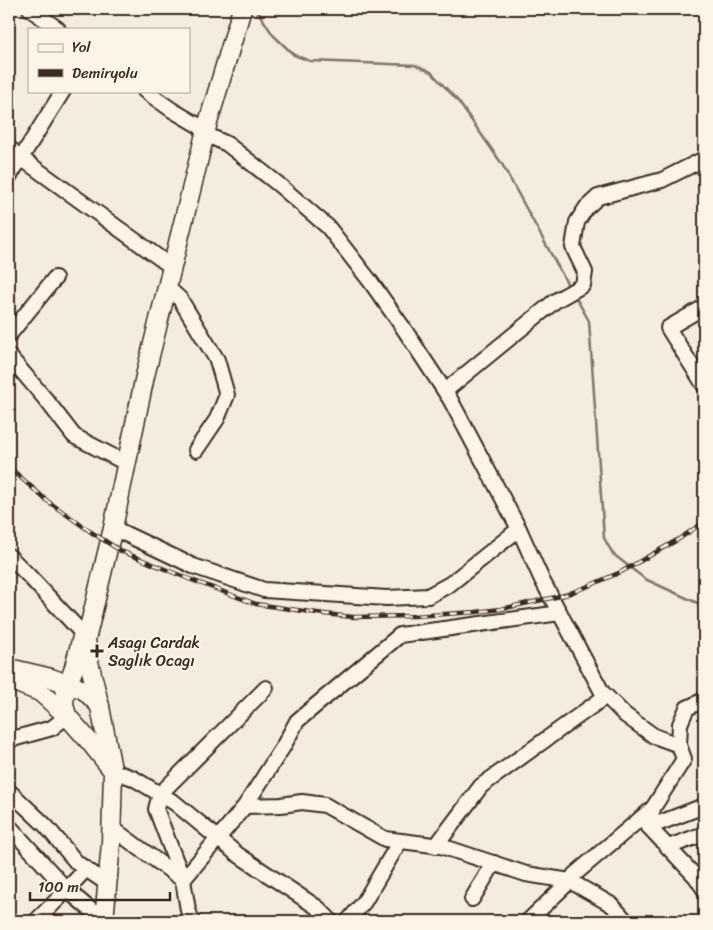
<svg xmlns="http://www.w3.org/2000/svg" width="713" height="930" viewBox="0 0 713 930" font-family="Sriracha,sans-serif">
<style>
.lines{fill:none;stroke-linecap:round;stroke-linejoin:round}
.stream{stroke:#817466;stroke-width:2.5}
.minor-casing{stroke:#3b2a1e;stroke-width:18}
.major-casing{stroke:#3b2a1e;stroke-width:21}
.minor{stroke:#fcf5e5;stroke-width:14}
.major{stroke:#fcf5e5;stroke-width:18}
.rail-casing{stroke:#3b2a1e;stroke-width:4.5}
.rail{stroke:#fcf5e5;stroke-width:2.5;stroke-dasharray:8;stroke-linecap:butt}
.poi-dot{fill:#3b2a1e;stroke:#fcf5e5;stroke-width:2}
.labels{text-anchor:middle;stroke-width:4.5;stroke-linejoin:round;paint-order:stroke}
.poi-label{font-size:16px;fill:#3b2a1e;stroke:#fcf5e5;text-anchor:start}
</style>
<rect width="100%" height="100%" fill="#f4eddd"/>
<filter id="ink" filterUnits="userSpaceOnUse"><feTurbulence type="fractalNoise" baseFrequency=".02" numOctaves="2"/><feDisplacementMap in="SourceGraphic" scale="10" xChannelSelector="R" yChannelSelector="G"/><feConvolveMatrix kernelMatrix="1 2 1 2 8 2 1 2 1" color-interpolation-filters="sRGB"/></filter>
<g filter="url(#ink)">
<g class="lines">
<g class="stream">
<path d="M 256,9 L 273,35 L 294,55 L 310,61 L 415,65 L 431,72 L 458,101 L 502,164 L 569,287"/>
<path d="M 575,296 L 589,321 L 604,538 L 613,554 L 645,579 L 704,606"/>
</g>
<g class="minor-casing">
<g id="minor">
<path d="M 30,9 L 58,29"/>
<path d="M 145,91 L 172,110 L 201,127 L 205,134 L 227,144 L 278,184 L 328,227 L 370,281 L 402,326 L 450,399 L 519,529 L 542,580 L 602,692 L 625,715 L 654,736 L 679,745 L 684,759 L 653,808 L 575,874 L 570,881 L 528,921"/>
<path d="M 9,148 L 21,158 L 165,262"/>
<path d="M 9,177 L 63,91"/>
<path d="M 167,287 L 180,299 L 217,360 L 227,395 L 217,419 L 196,450"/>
<path d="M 704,307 L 668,328 L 704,385"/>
<path d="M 9,335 L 55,278"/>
<path d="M 9,356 L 47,401 L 74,436 L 120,460"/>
<path d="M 445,391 L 555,301 L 583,285 L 585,272 L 573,247 L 577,222 L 586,208 L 598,197 L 662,180 L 704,159"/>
<path d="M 113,528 L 193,566 L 264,590 L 387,598 L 428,596 L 450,584 L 519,529"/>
<path d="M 9,556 L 28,575 L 83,634"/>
<path d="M 9,740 L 52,728 L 67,716"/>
<path d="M 679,745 L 680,724 L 687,708 L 704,700"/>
<path d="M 113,771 L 133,778 L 175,803 L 237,854 L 318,908 L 331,921"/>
<path d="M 9,791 L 46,826 L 77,863 L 108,884"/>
<path d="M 245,806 L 281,805 L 302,802 L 325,805 L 385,839 L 441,846 L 526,874 L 570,881 L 612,905 L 626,921"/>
<path d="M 653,808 L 649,827 L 696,877 L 704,889"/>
<path d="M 9,826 L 67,890 L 104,921"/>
<path d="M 649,827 L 704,806"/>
<path d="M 112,828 L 183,880 L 245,806 L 283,747 L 297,721 L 400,635 L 560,613"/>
<path d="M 436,846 L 481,786 L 606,696"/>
<path d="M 668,847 L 704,834"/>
<path d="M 472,899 L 494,863"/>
<path d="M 36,921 L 58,899 L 86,869"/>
<path d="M 192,921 L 188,910 L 183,880 L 156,809 L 160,794 L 266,688"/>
<path d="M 348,921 L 364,902 L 400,841"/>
</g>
</g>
<g class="major-casing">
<g id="major">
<path d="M 9,668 L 51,678 L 84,690 L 100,706"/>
<path d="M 9,680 L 40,692 L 67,716 L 89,741 L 113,771 L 111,843 L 104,921"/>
<path d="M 67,716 L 64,704 L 65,692 L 73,671 L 82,637"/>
<path d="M 112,769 L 100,707 L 89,662 L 86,640 L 113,528 L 145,376 L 207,126 L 242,9"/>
</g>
</g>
<use href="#minor" class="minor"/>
<use href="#major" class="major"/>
<g class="rail-casing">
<path id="rail" d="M 9,467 L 46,500 L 91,532 L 121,551 L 189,579 L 256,604 L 324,614 L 353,617 L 414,616 L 476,612 L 501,609 L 565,595 L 586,587 L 621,572 L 679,539 L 704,522"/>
</g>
<use href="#rail" class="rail"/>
</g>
</g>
<path class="poi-dot" d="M94.5 643.5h5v5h5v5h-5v5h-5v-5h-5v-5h5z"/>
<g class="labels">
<g class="poi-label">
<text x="108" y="648">Asagı Cardak<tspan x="108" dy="18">Saglık Ocagı</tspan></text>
</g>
</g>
<rect width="713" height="930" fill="none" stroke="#fcf5e5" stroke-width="30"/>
<rect x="15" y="15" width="683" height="900" fill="none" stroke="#3b2a1e" stroke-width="2" filter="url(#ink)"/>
<rect x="28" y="28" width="162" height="65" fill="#fcf5e5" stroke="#afa495"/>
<rect x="38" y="44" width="25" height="8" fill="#fcf5e5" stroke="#afa495"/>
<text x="72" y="52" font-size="15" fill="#3b2a1e">Yol</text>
<rect x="38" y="69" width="25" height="8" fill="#3b2a1e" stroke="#afa495"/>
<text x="72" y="78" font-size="15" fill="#3b2a1e">Demiryolu</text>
<path d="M30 892v8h140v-8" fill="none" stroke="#3b2a1e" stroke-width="2.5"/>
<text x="38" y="892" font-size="15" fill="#3b2a1e" stroke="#fcf5e5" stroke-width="4" paint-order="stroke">100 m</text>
</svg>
